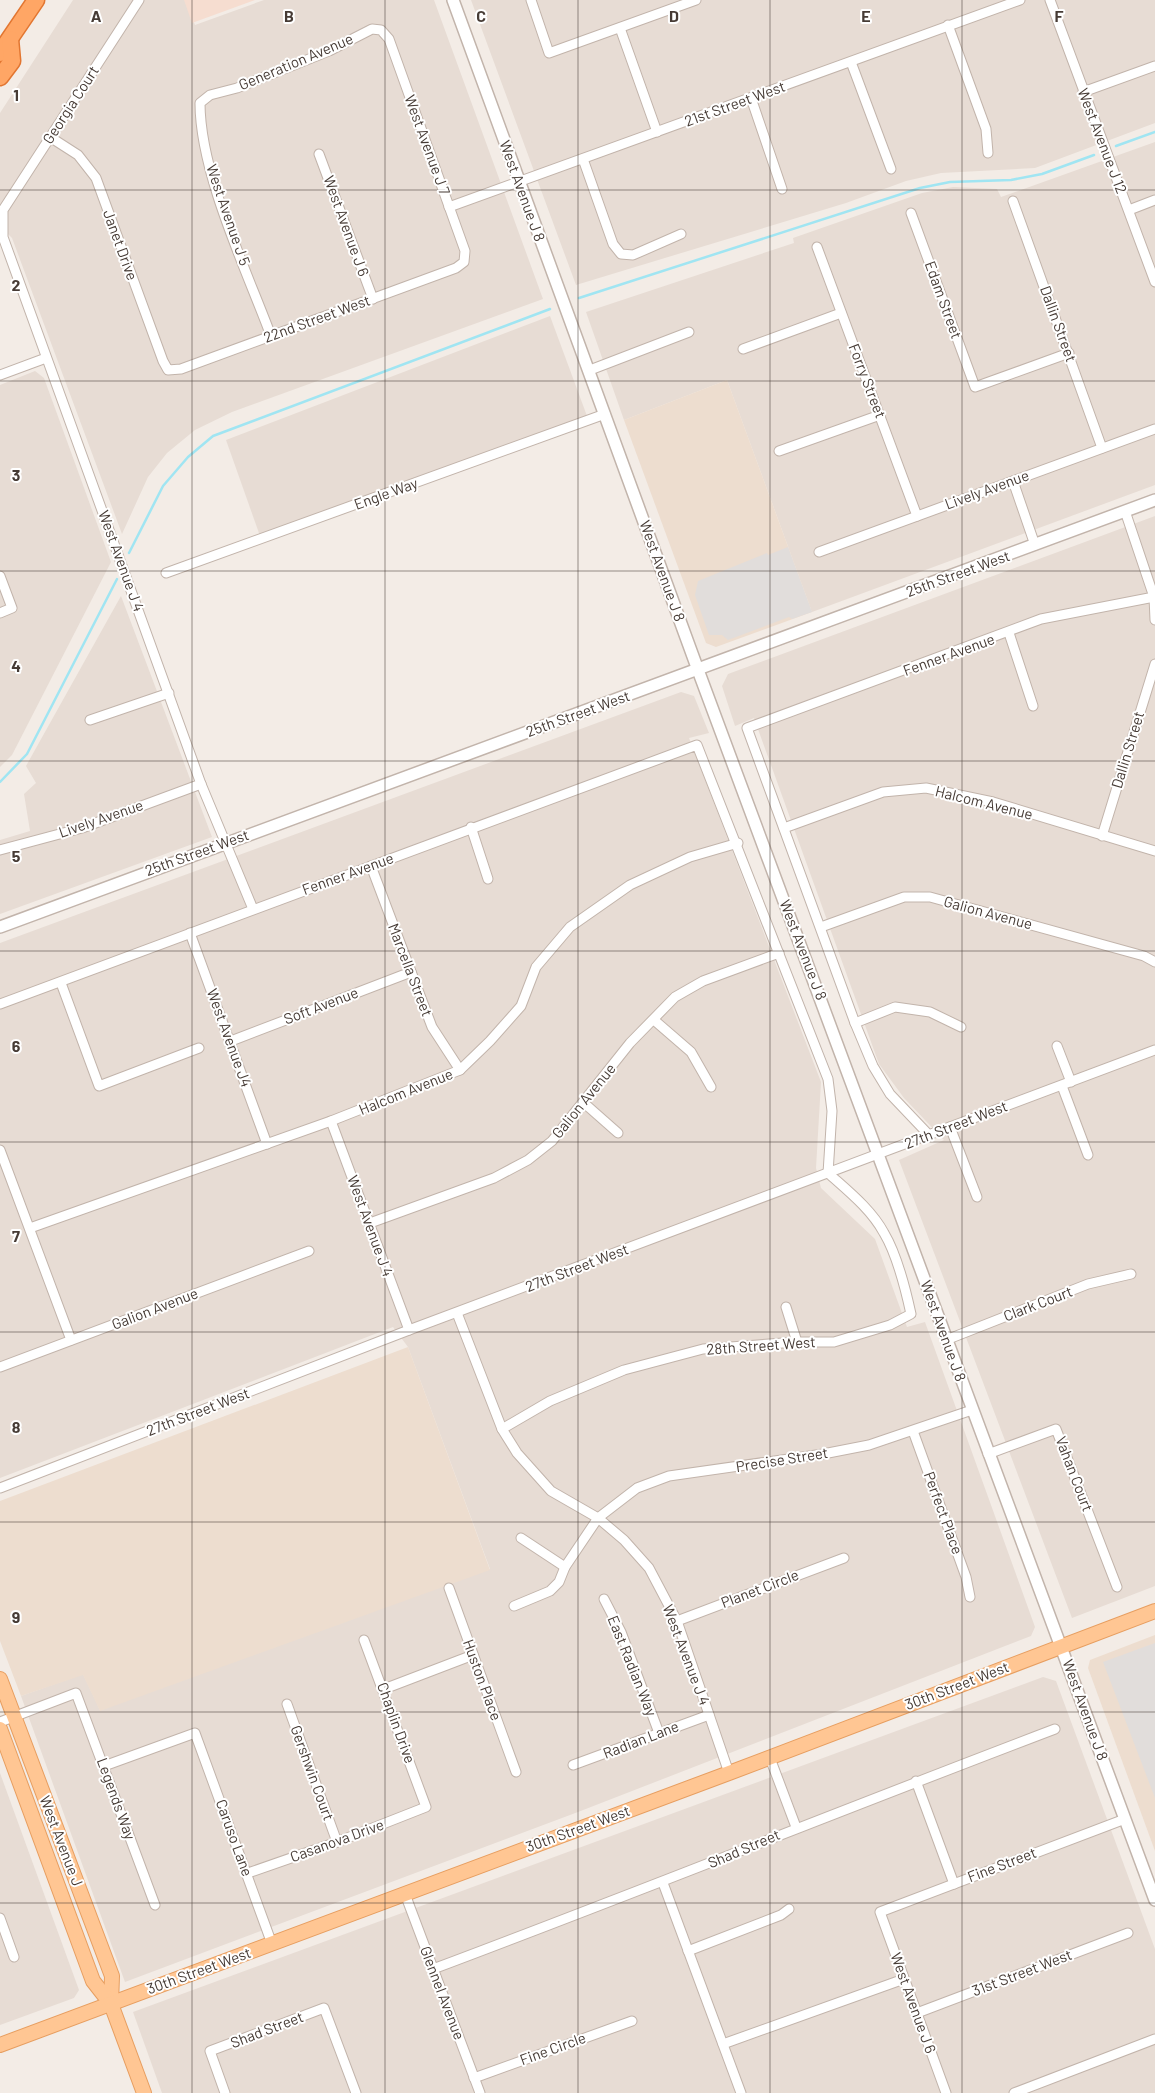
<svg xmlns="http://www.w3.org/2000/svg" width="1155" height="2093" viewBox="0 0 1155 2093" font-family="Barlow,sans-serif">
<style>
.residential{fill:#e7dcd4}
.commercial{fill:#f6ddd0}
.education{fill:#edddcf}
.parking{fill:#e1dddb}
.lines{fill:none;stroke-linecap:round;stroke-linejoin:round}
.stream{stroke:#a0e5f2;stroke-width:2.5}
.minor-casing{stroke:#c2b4ab;stroke-width:11}
.tertiary-casing{stroke:#c2b4ab;stroke-width:14}
.primary-casing{stroke:#e79e60;stroke-width:16}
.motorway-casing{stroke:#e27631;stroke-width:19}
.minor{stroke:#fff;stroke-width:9}
.tertiary{stroke:#fff;stroke-width:11}
.primary{stroke:#ffc693;stroke-width:14}
.motorway{stroke:#ffa665;stroke-width:16}
.grid{fill:none;stroke:#463b35;stroke-width:1;stroke-opacity:0.55}
.labels{text-anchor:middle;stroke-width:4;stroke-linejoin:round;paint-order:stroke}
.street-label{font-size:15px;fill:#463b35;stroke:#fff}
.grid-label{font-size:16px;text-anchor:middle;font-weight:bold;fill:#463b35;stroke:#fff;stroke-width:4;stroke-linejoin:round;paint-order:stroke}
</style>
<rect width="100%" height="100%" fill="#f3ece6"/>
<g class="residential">
<path d="M 73,0 L 185,0 L 195,25 L 264,0 L 434,0 L 543,299 L 232,412 L 195,430 L 167,453 L 148,477 L 122,534 L 12,238 L 0,226 L 0,113 Z"/>
<path d="M 471,0 L 1155,0 L 1155,123 L 1035,168 L 941,173 L 906,181 L 846,203 L 576,285 Z"/>
<path d="M 1155,142 L 1155,485 L 812,612 L 727,380 L 624,420 L 586,312 L 794,243 L 793,238 L 922,193 L 953,187 L 997,189 L 1001,197 Z"/>
<path d="M 550,316 L 587,416 L 260,536 L 226,440 Z"/>
<path d="M 35,371 L 44,378 L 111,562 L 12,755 L 0,767 L 0,385 Z"/>
<path d="M 1155,516 L 1155,1586 L 1072,1618 L 899,1160 L 944,1140 L 904,1098 L 879,1064 L 754,718 L 735,726 L 722,686 L 728,674 Z"/>
<path d="M 121,596 L 212,837 L 0,914 L 0,840 L 30,831 L 24,794 L 36,783 L 26,766 Z"/>
<path d="M 681,692 L 694,696 L 709,733 L 689,738 L 821,1082 L 816,1168 L 821,1188 L 875,1239 L 907,1327 L 925,1322 L 1035,1627 L 1031,1636 L 578,1812 L 125,1982 L 21,1696 L 83,1674 L 100,1710 L 490,1569 L 408,1347 L 393,1327 L 0,1478 L 0,943 Z"/>
<path d="M 1043,1677 L 1056,1681 L 1155,1949 L 1155,2093 L 162,2093 L 133,2012 Z"/>
<path d="M 0,1773 L 79,1990 L 74,1998 L 0,2025 Z"/>
</g>
<path class="commercial" d="M 184,0 L 255,0 L 192,23 Z"/>
<g class="education">
<path d="M 727,380 L 812,612 L 716,647 L 706,643 L 624,420 Z"/>
<path d="M 408,1347 L 490,1570 L 100,1711 L 83,1675 L 21,1696 L 0,1641 L 0,1501 Z"/>
<path d="M 1155,1635 L 1155,1851 L 1088,1668 L 1090,1660 Z"/>
</g>
<g class="parking">
<path d="M 788,547 L 812,612 L 792,619 L 789,617 L 728,640 L 722,635 L 709,635 L 695,595 L 698,581 L 767,553 L 768,555 Z"/>
<path d="M 1155,1643 L 1155,1798 L 1103,1662 Z"/>
</g>
<g class="lines">
<g class="stream">
<path d="M 1116,146 L 1155,132"/>
<path d="M 579,298 L 920,188 L 950,182 L 1011,180 L 1042,174 L 1094,155"/>
<path d="M 129,553 L 163,486 L 188,457 L 213,436 L 550,309"/>
<path d="M 0,782 L 27,754 L 117,579"/>
</g>
<g class="minor-casing">
<g id="minor">
<path d="M 139,0 L 3,210 L 3,237 L 201,784 L 253,909"/>
<path d="M 531,0 L 549,53 L 696,0"/>
<path d="M 1050,0 L 1155,282"/>
<path d="M 948,25 L 986,129 L 988,153"/>
<path d="M 620,28 L 657,132"/>
<path d="M 851,62 L 891,169"/>
<path d="M 1083,92 L 1155,66"/>
<path d="M 751,98 L 782,189"/>
<path d="M 50,137 L 78,155 L 96,178 L 163,361 L 168,370 L 181,369 L 456,268 L 464,262 L 465,251 L 389,39 L 381,30 L 372,29 L 329,51 L 237,88 L 210,95 L 200,103 C 200,173 246,269 271,336"/>
<path d="M 319,154 L 373,299"/>
<path d="M 583,159 L 613,244 L 621,254 L 633,255 L 681,234"/>
<path d="M 1013,201 L 1102,448"/>
<path d="M 449,207 L 1020,0"/>
<path d="M 1129,210 L 1155,200"/>
<path d="M 911,213 L 975,387 L 1069,353"/>
<path d="M 817,247 L 917,516"/>
<path d="M 743,349 L 841,313"/>
<path d="M 590,370 L 689,332"/>
<path d="M 0,375 L 46,358"/>
<path d="M 779,451 L 880,415"/>
<path d="M 1013,481 L 1035,545"/>
<path d="M 1125,511 L 1154,597 L 1155,620"/>
<path d="M 819,552 L 1155,429"/>
<path d="M 166,573 L 605,414"/>
<path d="M 0,576 L 12,608 L 0,613"/>
<path d="M 1009,633 L 1033,706"/>
<path d="M 90,720 L 169,693"/>
<path d="M 471,827 L 488,879"/>
<path d="M 784,828 L 883,792 L 926,788 L 993,802 L 1155,851"/>
<path d="M 1102,836 L 1155,664"/>
<path d="M 0,850 L 82,828 L 201,784"/>
<path d="M 371,866 L 432,1027 L 460,1070"/>
<path d="M 821,927 L 904,897 L 930,897 L 1144,956 L 1155,962"/>
<path d="M 190,933 L 267,1144"/>
<path d="M 61,983 L 99,1086 L 199,1048"/>
<path d="M 0,1004 L 697,745 L 828,1079 L 832,1111 L 828,1173 C 848,1191 871,1209 884,1233 C 896,1253 906,1291 911,1314 L 890,1325 L 834,1342 L 797,1342 L 703,1349 L 624,1370 L 550,1401 L 502,1429"/>
<path d="M 654,1020 L 691,1052 L 711,1087"/>
<path d="M 855,1023 L 895,1007 L 930,1012 L 961,1027"/>
<path d="M 231,1041 L 411,972"/>
<path d="M 1057,1046 L 1071,1082"/>
<path d="M 1062,1086 L 1088,1155"/>
<path d="M 584,1103 L 618,1133"/>
<path d="M 331,1121 L 409,1330"/>
<path d="M 950,1127 L 977,1197"/>
<path d="M 929,1135 L 890,1094 L 873,1066 L 855,1023 L 747,728 L 1041,619 L 1154,597"/>
<path d="M 0,1150 L 71,1340"/>
<path d="M 370,1223 L 494,1178 L 528,1160 L 552,1141 L 630,1043 L 675,997 L 703,981 L 779,953"/>
<path d="M 30,1228 L 331,1121 L 460,1070 L 490,1041 L 521,1006 L 536,967 L 570,927 L 630,885 L 690,857 L 738,843"/>
<path d="M 786,1307 L 797,1342"/>
<path d="M 457,1313 L 502,1429 L 517,1453 L 551,1491 L 598,1518 L 624,1540 L 649,1568 L 677,1621 L 729,1773"/>
<path d="M 946,1340 L 1088,1284 L 1131,1274"/>
<path d="M 0,1367 L 309,1251"/>
<path d="M 913,1431 L 966,1577 L 970,1597"/>
<path d="M 988,1454 L 1056,1429 L 1117,1587"/>
<path d="M 0,1488 L 409,1330 L 1155,1050"/>
<path d="M 521,1538 L 565,1567"/>
<path d="M 449,1588 L 516,1772"/>
<path d="M 604,1599 L 621,1632 L 659,1733"/>
<path d="M 514,1606 L 550,1591 L 559,1582 L 565,1567 L 598,1518 L 637,1488 L 669,1476 L 823,1454 L 869,1445 L 972,1410"/>
<path d="M 677,1621 L 844,1558"/>
<path d="M 384,1689 L 473,1655"/>
<path d="M 287,1704 L 337,1842"/>
<path d="M 0,1722 L 76,1693 L 155,1905"/>
<path d="M 770,1758 L 796,1827"/>
<path d="M 573,1765 L 709,1715"/>
<path d="M 104,1766 L 195,1733 L 272,1944"/>
<path d="M 916,1781 L 954,1884"/>
<path d="M 248,1873 L 337,1842 L 426,1807 L 364,1640"/>
<path d="M 663,1883 L 741,2093"/>
<path d="M 405,1894 L 480,2093"/>
<path d="M 0,1918 L 14,1957"/>
<path d="M 688,1951 L 781,1915 L 789,1909"/>
<path d="M 433,1969 C 641,1891 847,1808 1055,1729"/>
<path d="M 917,2013 L 1128,1933"/>
<path d="M 723,2044 L 904,1979"/>
<path d="M 474,2078 L 632,2021"/>
<path d="M 225,2093 L 210,2051 L 324,2008 L 356,2093"/>
<path d="M 946,2093 L 880,1912 L 1125,1819"/>
<path d="M 1014,2093 L 1155,2039"/>
</g>
</g>
<g class="tertiary-casing">
<g id="tertiary">
<path d="M 453,0 L 698,670 L 1155,1900"/>
<path d="M 0,927 L 1155,500"/>
</g>
</g>
<g class="primary-casing">
<g id="primary">
<path d="M 0,1679 L 112,1976 L 111,2004"/>
<path d="M 0,1729 L 93,1981 L 111,2004 L 144,2093"/>
<path d="M 0,2045 L 729,1773 L 1155,1611"/>
</g>
</g>
<g class="motorway-casing">
<g id="motorway">
<path d="M 0,53 L 36,0"/>
<path d="M 0,77 L 12,61 L 10,39"/>
</g>
</g>
<use href="#minor" class="minor"/>
<use href="#tertiary" class="tertiary"/>
<use href="#primary" class="primary"/>
<use href="#motorway" class="motorway"/>
</g>
<path class="grid" d="M 192,0 L 192,2093M 385,0 L 385,2093M 578,0 L 578,2093M 770,0 L 770,2093M 962,0 L 962,2093M 0,190 L 1155,190M 0,381 L 1155,381M 0,571 L 1155,571M 0,761 L 1155,761M 0,951 L 1155,951M 0,1142 L 1155,1142M 0,1332 L 1155,1332M 0,1522 L 1155,1522M 0,1712 L 1155,1712M 0,1903 L 1155,1903"/>
<g class="labels">
<g class="street-label">
<text transform="translate(296 62) rotate(-23)" y="5">Generation Avenue</text>
<text transform="translate(735 104) rotate(-20)" y="5">21st Street West</text>
<text transform="translate(71 105) rotate(-57)" y="5">Georgia Court</text>
<text transform="translate(1102 141) rotate(69)" y="5">West Avenue J 12</text>
<text transform="translate(427 145) rotate(70)" y="5">West Avenue J 7</text>
<text transform="translate(522 191) rotate(70)" y="5">West Avenue J 8</text>
<text transform="translate(228 215) rotate(71)" y="5">West Avenue J 5</text>
<text transform="translate(346 226) rotate(70)" y="5">West Avenue J 6</text>
<text transform="translate(120 245) rotate(70)" y="5">Janet Drive</text>
<text transform="translate(943 300) rotate(70)" y="5">Edam Street</text>
<text transform="translate(317 319) rotate(-20)" y="5">22nd Street West</text>
<text transform="translate(1058 324) rotate(70)" y="5">Dallin Street</text>
<text transform="translate(867 381) rotate(69)" y="5">Forry Street</text>
<text transform="translate(987 490) rotate(-20)" y="5">Lively Avenue</text>
<text transform="translate(386 494) rotate(-20)" y="5">Engle Way</text>
<text transform="translate(121 561) rotate(70)" y="5">West Avenue J 4</text>
<text transform="translate(662 571) rotate(70)" y="5">West Avenue J 8</text>
<text transform="translate(958 574) rotate(-20)" y="5">25th Street West</text>
<text transform="translate(949 655) rotate(-20)" y="5">Fenner Avenue</text>
<text transform="translate(578 714) rotate(-20)" y="5">25th Street West</text>
<text transform="translate(1128 750) rotate(-73)" y="5">Dallin Street</text>
<text transform="translate(984 803) rotate(14)" y="5">Halcom Avenue</text>
<text transform="translate(101 819) rotate(-19)" y="5">Lively Avenue</text>
<text transform="translate(197 853) rotate(-20)" y="5">25th Street West</text>
<text transform="translate(348 874) rotate(-20)" y="5">Fenner Avenue</text>
<text transform="translate(988 913) rotate(15)" y="5">Galion Avenue</text>
<text transform="translate(803 950) rotate(69)" y="5">West Avenue J 8</text>
<text transform="translate(410 970) rotate(69)" y="5">Marcella Street</text>
<text transform="translate(321 1006) rotate(-21)" y="5">Soft Avenue</text>
<text transform="translate(229 1038) rotate(70)" y="5">West Avenue J4</text>
<text transform="translate(406 1092) rotate(-22)" y="5">Halcom Avenue</text>
<text transform="translate(584 1101) rotate(-51)" y="5">Galion Avenue</text>
<text transform="translate(956 1125) rotate(-21)" y="5">27th Street West</text>
<text transform="translate(370 1226) rotate(70)" y="5">West Avenue J 4</text>
<text transform="translate(577 1268) rotate(-21)" y="5">27th Street West</text>
<text transform="translate(1038 1304) rotate(-21)" y="5">Clark Court</text>
<text transform="translate(155 1309) rotate(-21)" y="5">Galion Avenue</text>
<text transform="translate(943 1331) rotate(70)" y="5">West Avenue J 8</text>
<text transform="translate(761 1346) rotate(-4)" y="5">28th Street West</text>
<text transform="translate(198 1412) rotate(-21)" y="5">27th Street West</text>
<text transform="translate(782 1460) rotate(-9)" y="5">Precise Street</text>
<text transform="translate(1074 1474) rotate(69)" y="5">Vahan Court</text>
<text transform="translate(943 1513) rotate(70)" y="5">Perfect Place</text>
<text transform="translate(760 1589) rotate(-21)" y="5">Planet Circle</text>
<text transform="translate(686 1655) rotate(69)" y="5">West Avenue J 4</text>
<text transform="translate(632 1666) rotate(68)" y="5">East Radian Way</text>
<text transform="translate(482 1680) rotate(70)" y="5">Huston Place</text>
<text transform="translate(957 1686) rotate(-21)" y="5">30th Street West</text>
<text transform="translate(1085 1710) rotate(70)" y="5">West Avenue J 8</text>
<text transform="translate(396 1723) rotate(70)" y="5">Chaplin Drive</text>
<text transform="translate(641 1740) rotate(-21)" y="5">Radian Lane</text>
<text transform="translate(312 1773) rotate(70)" y="5">Gershwin Court</text>
<text transform="translate(116 1799) rotate(70)" y="5">Legends Way</text>
<text transform="translate(578 1829) rotate(-20)" y="5">30th Street West</text>
<text transform="translate(234 1838) rotate(70)" y="5">Caruso Lane</text>
<text transform="translate(61 1841) rotate(69)" y="5">West Avenue J</text>
<text transform="translate(337 1841) rotate(-20)" y="5">Casanova Drive</text>
<text transform="translate(744 1849) rotate(-23)" y="5">Shad Street</text>
<text transform="translate(1002 1865) rotate(-21)" y="5">Fine Street</text>
<text transform="translate(199 1971) rotate(-20)" y="5">30th Street West</text>
<text transform="translate(1022 1973) rotate(-21)" y="5">31st Street West</text>
<text transform="translate(442 1993) rotate(69)" y="5">Glennel Avenue</text>
<text transform="translate(913 2003) rotate(70)" y="5">West Avenue J 6</text>
<text transform="translate(267 2030) rotate(-21)" y="5">Shad Street</text>
<text transform="translate(553 2049) rotate(-20)" y="5">Fine Circle</text>
</g>
</g>
<g class="grid-label">
<text x="96" y="22">A</text>
<text x="289" y="22">B</text>
<text x="481" y="22">C</text>
<text x="674" y="22">D</text>
<text x="866" y="22">E</text>
<text x="1059" y="22">F</text>
<text x="16" y="101">1</text>
<text x="16" y="291">2</text>
<text x="16" y="481">3</text>
<text x="16" y="672">4</text>
<text x="16" y="862">5</text>
<text x="16" y="1052">6</text>
<text x="16" y="1242">7</text>
<text x="16" y="1433">8</text>
<text x="16" y="1623">9</text>
</g>
</svg>
